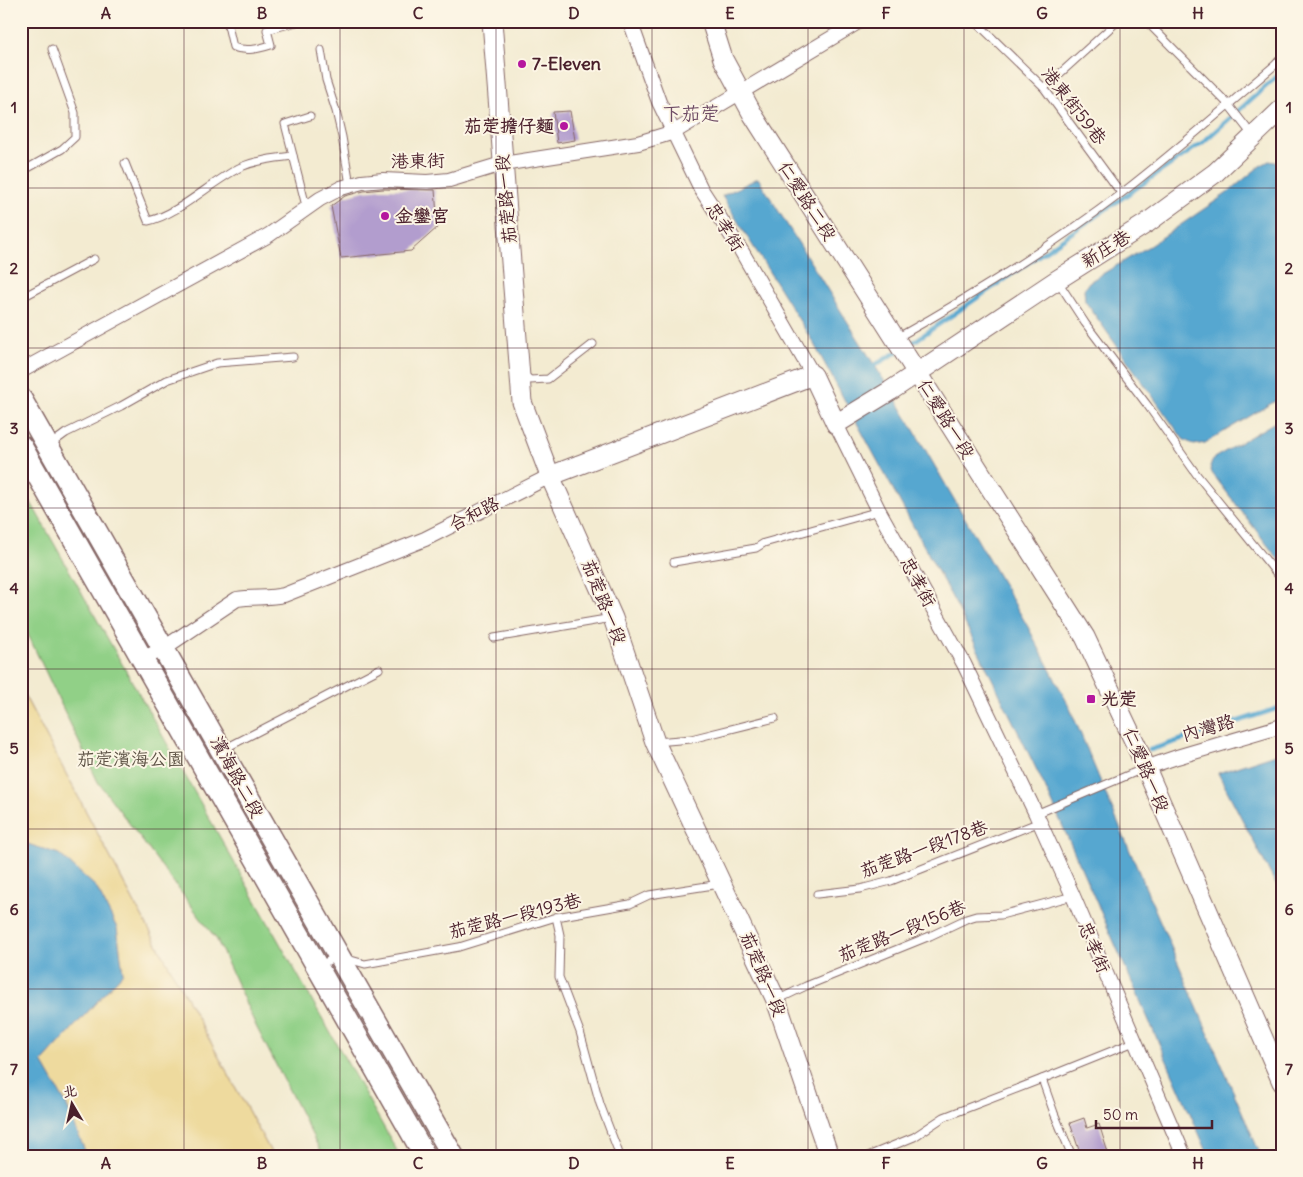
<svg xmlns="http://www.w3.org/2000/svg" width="1303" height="1177" viewBox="0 0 1303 1177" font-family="Delius,'LXGW WenKai TC',sans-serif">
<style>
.green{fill:#91d087;stroke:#6e7859}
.sand{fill:#eeda9e;stroke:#9c7c64}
.water{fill:#56a7d0;stroke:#50637e}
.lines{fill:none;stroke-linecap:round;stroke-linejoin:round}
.stream{stroke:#56a7d0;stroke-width:4.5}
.building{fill:#b29dce}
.lane-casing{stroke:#856665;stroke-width:9}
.street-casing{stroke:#856665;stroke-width:16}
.secondary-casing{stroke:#856665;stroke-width:21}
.primary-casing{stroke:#856665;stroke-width:24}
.lane{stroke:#fff;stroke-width:7}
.street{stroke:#fff;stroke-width:14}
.secondary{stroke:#fff;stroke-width:19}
.primary{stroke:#fff;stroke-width:21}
.grid{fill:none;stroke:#4a1f2b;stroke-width:1;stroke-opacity:0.55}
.poi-dot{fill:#b5179e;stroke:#fcf5e5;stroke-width:2}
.labels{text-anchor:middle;stroke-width:4;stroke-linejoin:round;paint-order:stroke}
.poi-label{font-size:18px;font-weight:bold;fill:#4a1f2b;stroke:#fcf5e5;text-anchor:start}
.street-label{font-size:18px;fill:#4a1f2b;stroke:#fcf5e5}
.park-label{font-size:18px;fill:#5f5447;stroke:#fcf5e5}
.neighbourhood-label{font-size:19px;fill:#6e4b64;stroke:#fcf5e5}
.neatline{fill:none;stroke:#4a1f2b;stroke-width:2}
.grid-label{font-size:16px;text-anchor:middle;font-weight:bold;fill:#4a1f2b}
</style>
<rect width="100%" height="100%" fill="#fcf5e5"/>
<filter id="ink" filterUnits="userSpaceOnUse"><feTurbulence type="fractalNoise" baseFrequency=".02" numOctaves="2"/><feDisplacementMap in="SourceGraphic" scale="10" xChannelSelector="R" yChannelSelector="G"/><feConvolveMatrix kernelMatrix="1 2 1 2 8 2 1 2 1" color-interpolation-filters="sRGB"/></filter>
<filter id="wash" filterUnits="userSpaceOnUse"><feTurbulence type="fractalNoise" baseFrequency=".0096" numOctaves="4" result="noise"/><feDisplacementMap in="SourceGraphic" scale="20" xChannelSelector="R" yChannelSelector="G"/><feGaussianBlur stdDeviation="1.12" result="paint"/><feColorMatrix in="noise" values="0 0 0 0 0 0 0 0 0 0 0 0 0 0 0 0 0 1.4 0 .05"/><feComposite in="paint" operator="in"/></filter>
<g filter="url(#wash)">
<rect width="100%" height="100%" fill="#f3ebd1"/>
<path class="green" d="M 21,485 L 400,1156 L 323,1156 L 256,1026 L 217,940 L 98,782 L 21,620 Z"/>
<path class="sand" d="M 21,689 L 134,902 L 273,1156 L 87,1156 L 66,1104 L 42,1062 L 123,973 L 117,928 L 96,887 L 59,854 L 21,842 Z"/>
<g class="water">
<path d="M 1269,161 L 1275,162 L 1282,165 L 1282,397 L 1205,443 L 1194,445 L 1183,439 L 1085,301 L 1084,289 L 1089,282 L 1151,245 L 1226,194 L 1260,166 Z"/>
<path d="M 758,178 L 900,406 L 1028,627 L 1069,706 L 1123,835 L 1261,1156 L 1209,1156 L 1048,793 L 955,603 L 814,344 L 722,196 Z"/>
<path d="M 1282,418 L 1282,564 L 1212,473 L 1210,466 L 1214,458 Z"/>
<path d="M 1282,752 L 1282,896 L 1218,773 Z"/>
<path d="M 21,842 L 59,854 L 96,887 L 117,928 L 123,973 L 42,1062 L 66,1104 L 87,1156 L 21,1156 Z"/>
</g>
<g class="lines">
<g class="stream">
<path d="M 906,347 L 1202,143 L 1282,72"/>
<path d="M 875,365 L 897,352"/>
<path d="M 1150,750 L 1282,707"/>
</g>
</g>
<g id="blocks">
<g class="building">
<path d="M 570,111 L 575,140 L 557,143 L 553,112 Z"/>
<path d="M 383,189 L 435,190 L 438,227 L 411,251 L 341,258 L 331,206 L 345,196 L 364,191 Z"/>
<path d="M 1084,1118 L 1087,1128 L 1099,1124 L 1109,1156 L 1081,1156 L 1070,1123 Z"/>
</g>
</g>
</g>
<g filter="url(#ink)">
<use href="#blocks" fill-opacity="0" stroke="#856665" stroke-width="1"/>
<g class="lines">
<g class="lane-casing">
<g id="lane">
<path d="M 227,21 L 233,47 C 246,52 258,49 271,45 L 267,30 L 300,21"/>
<path d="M 975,21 L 1044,88 L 1121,193"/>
<path d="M 1146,21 L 1228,104 L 1253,136"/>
<path d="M 21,23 L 24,21"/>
<path d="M 321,50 L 326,80 L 336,111 L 342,137 L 350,185"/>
<path d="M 1044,88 L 1118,21"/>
<path d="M 125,163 L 148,221 C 178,215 212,181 241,167 C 257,160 276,158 293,156"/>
<path d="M 21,172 L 62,149 L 75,137 L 75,113 L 52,49"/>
<path d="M 307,210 L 285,124 L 310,116"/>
<path d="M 1057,280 L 1085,323 L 1148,406 L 1197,475 L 1282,580"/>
<path d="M 21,298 L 94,259"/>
<path d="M 895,339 C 973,295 1051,247 1123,192 C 1175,152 1224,108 1275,65 L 1282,57"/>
<path d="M 523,374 L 530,380 L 548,379 L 593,344"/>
<path d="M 51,444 L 66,433 L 121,406 L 167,380 L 217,363 L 293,357"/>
<path d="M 674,562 L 756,548 L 764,543 L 879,511"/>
<path d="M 494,638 L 612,618"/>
<path d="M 656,742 L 691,739 L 775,718"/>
<path d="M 224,749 L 379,669"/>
<path d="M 1036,814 L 1145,768"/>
<path d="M 817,894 L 860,889 L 891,881 L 1040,822"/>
<path d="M 556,917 L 560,935 L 559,977 L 580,1032 L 600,1104 L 620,1156"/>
<path d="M 319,966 L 337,956 L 365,964 L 459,947 L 556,917 L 630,904 L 649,895 L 720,884"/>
<path d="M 777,1000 L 806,986 L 930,936 L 966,919 L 976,916 L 1001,915 L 1073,896"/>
<path d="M 868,1156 L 914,1137 L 944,1117 L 1042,1079"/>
<path d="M 1072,1156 L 1054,1113 L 1042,1079 L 1134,1042"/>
<path d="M 1279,1156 L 1282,1155"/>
</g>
</g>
<g class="street-casing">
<g id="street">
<path d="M 630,21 L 659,102 L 701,189 L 742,252 L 813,375"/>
<path d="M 21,371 L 269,235 L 320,199 L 341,188 L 362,182 L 383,180 L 427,182 L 449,180 L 502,164 L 638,143 L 674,132 L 860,21"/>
<path d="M 836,424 L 879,511 L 964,664 L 1036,814 L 1073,896 L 1184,1156"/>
<path d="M 143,659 L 164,648 L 237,599 C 253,596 268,599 284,595 L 425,539 L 550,476"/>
<path d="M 1145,768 L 1177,757 L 1282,726"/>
</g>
</g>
<g class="secondary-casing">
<g id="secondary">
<path d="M 492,21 L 522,402 L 550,476 L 613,618 L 655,742 L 776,1000 L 829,1156"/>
<path d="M 711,21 L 723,59 L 753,115 L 1085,637 L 1136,745 L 1282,1082"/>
<path d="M 550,476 L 813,375 L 836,424 L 890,391 L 1057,280 L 1147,223 L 1215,173 L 1282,109"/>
</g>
</g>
<g class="primary-casing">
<g id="primary">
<path d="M 21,399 C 166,651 307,904 453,1156"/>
<path d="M 21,446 L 425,1156"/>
</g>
</g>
<use href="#lane" class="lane"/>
<use href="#street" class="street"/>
<use href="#secondary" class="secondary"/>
<use href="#primary" class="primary"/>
</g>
</g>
<path class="grid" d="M 184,21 L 184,1156M 340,21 L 340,1156M 496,21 L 496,1156M 652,21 L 652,1156M 808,21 L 808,1156M 964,21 L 964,1156M 1120,21 L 1120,1156M 21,188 L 1282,188M 21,348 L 1282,348M 21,508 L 1282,508M 21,669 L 1282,669M 21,829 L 1282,829M 21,989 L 1282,989"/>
<g class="poi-dot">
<circle cx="522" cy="64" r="5"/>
<circle cx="564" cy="126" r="5"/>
<circle cx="385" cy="216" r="5"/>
<rect x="1086" y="694" width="10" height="10" rx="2.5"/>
</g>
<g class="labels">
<g class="poi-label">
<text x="532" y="70">7-Eleven</text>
<text x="554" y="132" text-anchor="end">茄萣擔仔麵</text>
<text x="395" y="222">金鑾宮</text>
<text x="1101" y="705">光萣</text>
</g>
<g class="street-label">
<text transform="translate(1074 106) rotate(52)" y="6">港東街59巷</text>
<text transform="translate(418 161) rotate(-1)" y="6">港東街</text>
<text transform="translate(506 199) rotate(-95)" y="6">茄萣路一段</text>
<text transform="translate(807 201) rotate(57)" y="6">仁愛路二段</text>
<text transform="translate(725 227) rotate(58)" y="6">忠孝街</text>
<text transform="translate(1106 249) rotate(-32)" y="6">新庄巷</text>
<text transform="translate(946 419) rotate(58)" y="6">仁愛路一段</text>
<text transform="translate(474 514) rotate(-27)" y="6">合和路</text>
<text transform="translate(918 582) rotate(61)" y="6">忠孝街</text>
<text transform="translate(604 602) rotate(68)" y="6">茄萣路一段</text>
<text transform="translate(1208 728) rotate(-16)" y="6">內灣路</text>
<text transform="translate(1146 770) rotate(67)" y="6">仁愛路一段</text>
<text transform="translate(237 777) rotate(61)" y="6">濱海路二段</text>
<text transform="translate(924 849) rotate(-20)" y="6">茄萣路一段178巷</text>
<text transform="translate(515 916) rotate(-14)" y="6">茄萣路一段193巷</text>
<text transform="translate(902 931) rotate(-22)" y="6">茄萣路一段156巷</text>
<text transform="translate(1094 947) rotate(67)" y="6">忠孝街</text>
<text transform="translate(763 974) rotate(67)" y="6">茄萣路一段</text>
</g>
<g class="park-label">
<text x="131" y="765">茄萣濱海公園</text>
</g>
<g class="neighbourhood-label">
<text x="691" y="120">下茄萣</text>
</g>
</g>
<rect width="1303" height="1177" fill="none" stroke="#fcf5e5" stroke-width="55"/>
<g transform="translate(72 1104) rotate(351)" stroke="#fcf5e5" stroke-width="4" paint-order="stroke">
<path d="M0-4L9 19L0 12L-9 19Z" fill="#4a1f2b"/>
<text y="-8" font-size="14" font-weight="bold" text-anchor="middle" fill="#4a1f2b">北</text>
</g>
<path d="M1096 1120v8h116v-8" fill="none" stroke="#4a1f2b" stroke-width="2.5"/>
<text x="1103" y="1120" font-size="15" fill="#4a1f2b" stroke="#fcf5e5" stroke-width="4" paint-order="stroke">50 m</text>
<rect x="28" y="28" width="1248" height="1122" class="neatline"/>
<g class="grid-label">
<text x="106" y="19">A</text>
<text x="262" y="19">B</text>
<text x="418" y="19">C</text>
<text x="574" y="19">D</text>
<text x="730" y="19">E</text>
<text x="886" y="19">F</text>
<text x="1042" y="19">G</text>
<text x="1198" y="19">H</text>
<text x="14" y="113">1</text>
<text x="1289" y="113">1</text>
<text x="14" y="274">2</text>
<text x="1289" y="274">2</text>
<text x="14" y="434">3</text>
<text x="1289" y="434">3</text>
<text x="14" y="594">4</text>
<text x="1289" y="594">4</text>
<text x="14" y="754">5</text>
<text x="1289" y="754">5</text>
<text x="14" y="915">6</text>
<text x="1289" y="915">6</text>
<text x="14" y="1075">7</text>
<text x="1289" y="1075">7</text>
<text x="106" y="1169">A</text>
<text x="262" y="1169">B</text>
<text x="418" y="1169">C</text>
<text x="574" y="1169">D</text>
<text x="730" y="1169">E</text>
<text x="886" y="1169">F</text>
<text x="1042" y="1169">G</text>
<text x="1198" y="1169">H</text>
</g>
</svg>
